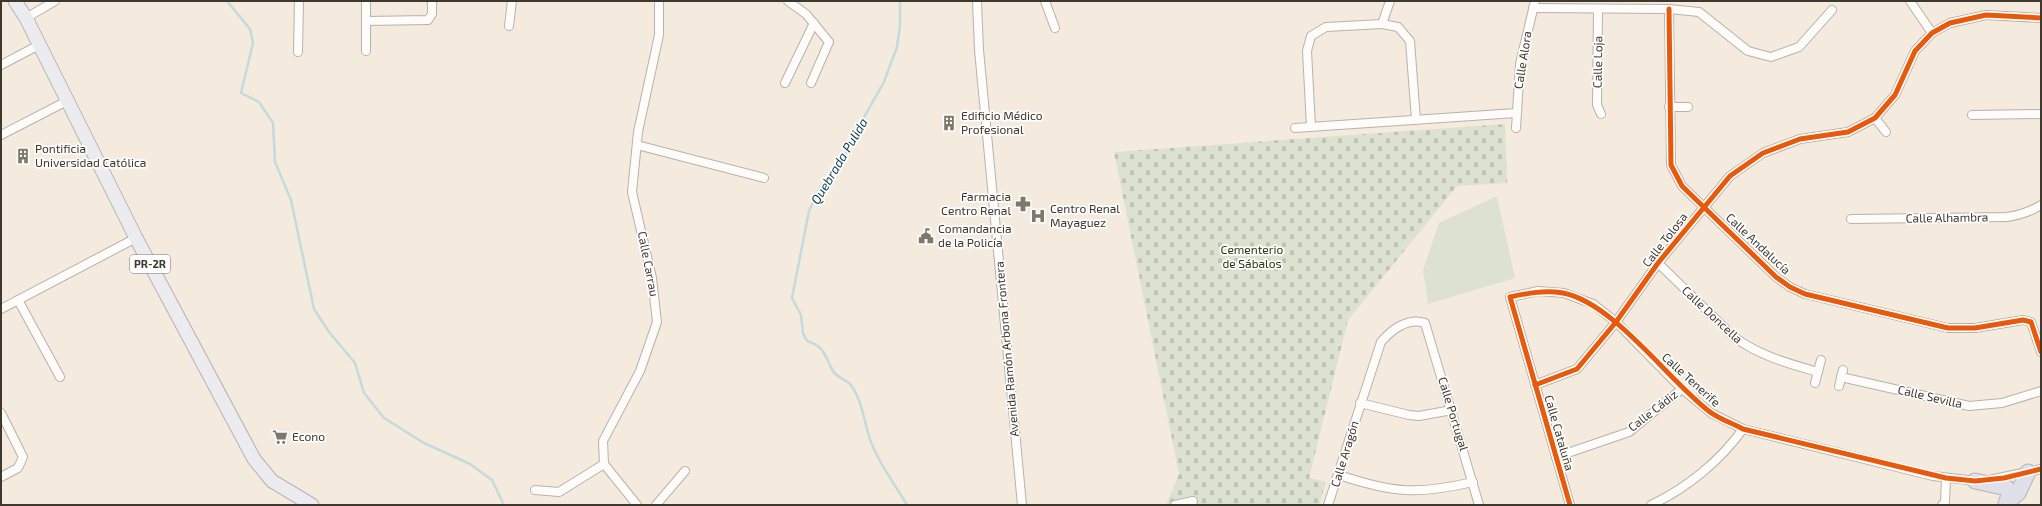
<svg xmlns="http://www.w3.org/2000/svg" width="2042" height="506" viewBox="0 0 2042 506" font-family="'Exo 2',sans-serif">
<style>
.cemetery{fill:url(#cemetery-stones)}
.garden{fill:#dde2d0}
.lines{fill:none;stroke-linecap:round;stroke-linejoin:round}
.stream{stroke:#c4dade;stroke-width:2.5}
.street-casing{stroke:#b9b2a8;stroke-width:10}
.primary-casing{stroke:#b4b2b7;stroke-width:15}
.highway-casing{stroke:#b4b2b7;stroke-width:17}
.street{stroke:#fdfcfa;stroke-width:8}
.primary{stroke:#ecebf0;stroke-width:13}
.highway{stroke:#dfe0e9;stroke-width:15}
.cycleway-casing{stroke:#fdfdfd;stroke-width:8}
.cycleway{stroke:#e8590c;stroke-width:5}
.labels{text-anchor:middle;stroke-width:3.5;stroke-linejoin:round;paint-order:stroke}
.shield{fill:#fdfdfd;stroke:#78736c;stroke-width:1}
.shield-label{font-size:11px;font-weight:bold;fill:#3f382e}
.street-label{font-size:12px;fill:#3f382e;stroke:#fdfdfd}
.poi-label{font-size:12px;fill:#3f382e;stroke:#fdfdfd;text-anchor:start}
.park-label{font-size:12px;fill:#243d16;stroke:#fdfdfd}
.water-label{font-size:13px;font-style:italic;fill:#063e4a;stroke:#fdfdfd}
</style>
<defs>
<pattern id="cemetery-stones" width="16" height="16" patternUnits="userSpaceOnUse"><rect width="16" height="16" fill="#dde2d0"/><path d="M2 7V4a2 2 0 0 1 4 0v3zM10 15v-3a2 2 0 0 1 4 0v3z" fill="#bfc3b3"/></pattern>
</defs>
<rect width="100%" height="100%" fill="#f4ebde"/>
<path class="cemetery" d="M 1505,124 L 1507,183 L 1457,186 L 1348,320 L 1309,478 L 1326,482 L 1319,505 L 1166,505 L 1179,474 L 1114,152 Z"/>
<path class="garden" d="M 1497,196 L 1515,278 L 1428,304 L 1423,270 L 1439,223 Z"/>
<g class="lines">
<g class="stream">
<path d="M 227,1 L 250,29 L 253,43 L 241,93 L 259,102 L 273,123 L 275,162 L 291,200 L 314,309 L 329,332 L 355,363 L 364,393 L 384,418 L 424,443 L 470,464 L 492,480 L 504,505"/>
<path d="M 900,1 L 900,26 L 897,47 L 884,82 L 855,133 L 843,159 L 819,189 L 809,211 L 792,298 L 801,315 L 803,333 L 807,341 C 826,347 824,356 833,371 C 837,378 845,379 850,384 C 864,401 864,428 873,447 C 882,468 896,486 907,505"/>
</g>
<g class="street-casing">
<g id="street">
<path d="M 366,1 L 366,51"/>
<path d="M 788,1 L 806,14 L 829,42 L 811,83"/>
<path d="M 977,1 L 979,50 L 1022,505"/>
<path d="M 1045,1 L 1055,28"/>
<path d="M 1910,1 L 1932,33"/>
<path d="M 1533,8 L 1669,9 L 1699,12 L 1748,51 L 1771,57 L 1799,47 L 1832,10"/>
<path d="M 1598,9 L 1597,105 L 1601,114"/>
<path d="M 1669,9 L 1671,165 L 1682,186 L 1776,277 L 1790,287 L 1805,294 L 1948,328 L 1975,328 L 2023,320 L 2031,322 L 2041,352"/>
<path d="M 26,18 L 55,1"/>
<path d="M 366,21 L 428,20 L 432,14 L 432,1"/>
<path d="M 1382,24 L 1390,1"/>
<path d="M 509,26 L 512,1"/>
<path d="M 298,52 L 299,1"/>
<path d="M 1,65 L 39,45"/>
<path d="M 785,83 L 814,23"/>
<path d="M 1669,107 L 1688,107"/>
<path d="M 1972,115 L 2041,114"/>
<path d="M 1875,118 L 1886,132"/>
<path d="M 1311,127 L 1307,51 L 1311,36 L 1326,27 L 1382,24 L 1398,27 L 1410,41 L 1416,120"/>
<path d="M 1295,128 L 1516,113"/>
<path d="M 1516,128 L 1520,64 L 1535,1"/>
<path d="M 1,135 L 67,101"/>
<path d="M 637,145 L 764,178"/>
<path d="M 1851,219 L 2007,217 C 2020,215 2030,212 2041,205"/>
<path d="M 1658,263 L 1734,337 C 1760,356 1787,363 1818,372"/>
<path d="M 18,300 L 60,377"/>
<path d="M 1,309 L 136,238"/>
<path d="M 1841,377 L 1969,406 L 2002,403 L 2041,391"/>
<path d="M 1815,383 L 1821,360"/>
<path d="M 1535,385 L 1577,369 L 1616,322 L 1658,263 L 1730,176 L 1763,153 L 1800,139 L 1848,132 L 1875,118 L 1895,95 L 1915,51 L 1932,33 L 1950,23 L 1986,15 L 2041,18"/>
<path d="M 1839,386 L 1843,370"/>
<path d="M 1360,403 L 1409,415 L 1419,416 L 1452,410"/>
<path d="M 1,413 L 23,457 L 18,468 L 1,477"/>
<path d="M 1556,457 L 1629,432 L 1682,389"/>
<path d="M 1339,475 C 1393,493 1417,495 1473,482"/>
<path d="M 1989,480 L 2041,469"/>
<path d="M 535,490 L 559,492 L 604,464"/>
<path d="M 637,505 L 604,464 L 603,441 L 640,371 L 657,322 L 652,278 L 632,192 L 638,132 L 659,35 L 659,1"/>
<path d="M 656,505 L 685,471"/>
<path d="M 1175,505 L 1193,501"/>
<path d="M 1328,505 L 1381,342 C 1391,330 1408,317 1425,323 L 1479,505"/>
<path d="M 1570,505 L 1510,297 L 1538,291 L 1564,293 L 1593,304 L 1616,322 L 1682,389 L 1711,413 L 1743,429 L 1933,476 L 1977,481"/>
<path d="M 1651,505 C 1687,488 1720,461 1743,429"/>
<path d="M 1942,505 L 1945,502 L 1946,478"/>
</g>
</g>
<g class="primary-casing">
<path id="primary" d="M 15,1 L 26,18 L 136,238 L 254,459 L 272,481 L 312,505"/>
</g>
<g class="highway-casing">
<g id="highway">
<path d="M 1975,481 L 2007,488 L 2009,492 L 2007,503"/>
<path d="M 2006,503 L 2018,493 L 2028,472"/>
</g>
</g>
<use href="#street" class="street"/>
<use href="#primary" class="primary"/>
<use href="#highway" class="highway"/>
<g class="cycleway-casing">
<g id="cycleway">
<path d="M 1669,9 L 1671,165 L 1682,186 L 1776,277 L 1790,287 L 1805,294 L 1948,328 L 1975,328 L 2023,320 L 2031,322 L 2041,352"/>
<path d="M 1535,385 L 1577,369 L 1616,322 L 1658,263 L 1730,176 L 1763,153 L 1800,139 L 1848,132 L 1875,118 L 1895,95 L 1915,51 L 1932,33 L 1950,23 L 1986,15 L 2041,18"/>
<path d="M 1570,505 L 1510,297 C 1528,293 1545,290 1563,293 C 1614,303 1668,380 1710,412 C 1719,419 1732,423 1743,429 L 1946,478 L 1975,481 L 2004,478 L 2041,469"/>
</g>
</g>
<use href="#cycleway" class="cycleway"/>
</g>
<defs>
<g id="building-bare" transform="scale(1.2)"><path d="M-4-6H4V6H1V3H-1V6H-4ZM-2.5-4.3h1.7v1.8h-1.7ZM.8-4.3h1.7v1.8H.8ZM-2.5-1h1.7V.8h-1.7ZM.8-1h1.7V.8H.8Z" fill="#7e776c" stroke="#fdfdfd" stroke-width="2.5" paint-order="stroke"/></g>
<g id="pharmacy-bare" transform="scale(1.2)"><path d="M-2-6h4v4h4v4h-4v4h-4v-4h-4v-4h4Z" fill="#7e776c" stroke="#fdfdfd" stroke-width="2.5" paint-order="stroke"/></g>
<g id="hospital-bare" transform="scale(1.2)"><path d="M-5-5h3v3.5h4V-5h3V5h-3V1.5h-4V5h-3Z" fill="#7e776c" stroke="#fdfdfd" stroke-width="2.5" paint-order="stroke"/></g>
<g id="civic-bare" transform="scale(1.2)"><path d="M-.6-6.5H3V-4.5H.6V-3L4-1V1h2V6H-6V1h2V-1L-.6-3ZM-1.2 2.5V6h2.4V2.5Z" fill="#7e776c" stroke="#fdfdfd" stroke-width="2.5" paint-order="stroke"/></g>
<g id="supermarket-bare" transform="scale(1.2)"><path d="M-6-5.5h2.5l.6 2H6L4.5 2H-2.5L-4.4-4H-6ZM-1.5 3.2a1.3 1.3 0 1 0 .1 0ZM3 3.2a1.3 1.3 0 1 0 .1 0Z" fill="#7e776c" stroke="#fdfdfd" stroke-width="2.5" paint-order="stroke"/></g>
</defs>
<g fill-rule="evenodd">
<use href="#building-bare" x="949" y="123"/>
<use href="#building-bare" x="23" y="156"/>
<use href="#pharmacy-bare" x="1023" y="204"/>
<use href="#hospital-bare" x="1038" y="216"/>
<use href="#civic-bare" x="926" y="236"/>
<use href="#supermarket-bare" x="280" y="437"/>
</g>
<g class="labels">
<rect class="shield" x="130" y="255" width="40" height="18" rx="3"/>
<g class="shield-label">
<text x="150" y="268">PR-2R</text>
</g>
<g class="street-label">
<text transform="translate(1523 60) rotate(-81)" y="4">Calle Alora</text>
<text transform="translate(1598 62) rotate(-89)" y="4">Calle Loja</text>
<text transform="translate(1947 218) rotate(-1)" y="4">Calle Alhambra</text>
<text transform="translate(1665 240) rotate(-52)" y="4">Calle Tolosa</text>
<text transform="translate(1758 244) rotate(43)" y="4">Calle Andalucía</text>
<text transform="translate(648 264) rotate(79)" y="4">Calle Carrau</text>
<text transform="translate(1712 315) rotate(43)" y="4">Calle Doncella</text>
<text transform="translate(1007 349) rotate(-95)" y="4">Avenida Ramón Arbona Frontera</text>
<text transform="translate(1691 380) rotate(42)" y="4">Calle Tenerife</text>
<text transform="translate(1930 397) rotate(13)" y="4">Calle Sevilla</text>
<text transform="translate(1653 411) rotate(-38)" y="4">Calle Cádiz</text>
<text transform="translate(1453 414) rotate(73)" y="4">Calle Portugal</text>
<text transform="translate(1559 433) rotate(74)" y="4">Calle Cataluña</text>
<text transform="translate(1345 454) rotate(-73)" y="4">Calle Aragón</text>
</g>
<g class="poi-label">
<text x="961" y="120">Edificio Médico<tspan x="961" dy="14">Profesional</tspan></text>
<text x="35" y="153">Pontificia<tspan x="35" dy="14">Universidad Católica</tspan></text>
<text x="1011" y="201" text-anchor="end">Farmacia<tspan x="1011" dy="14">Centro Renal</tspan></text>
<text x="1050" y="213">Centro Renal<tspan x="1050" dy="14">Mayaguez</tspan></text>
<text x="938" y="233">Comandancia<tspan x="938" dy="14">de la Policía</tspan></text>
<text x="292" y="441">Econo</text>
</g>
<g class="park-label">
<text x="1252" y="254">Cementerio<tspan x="1252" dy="14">de Sábalos</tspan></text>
</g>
<g class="water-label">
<text transform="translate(839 161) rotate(-59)" y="5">Quebrada Pulida</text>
</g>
</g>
<rect width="2042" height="506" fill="none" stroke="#3f382e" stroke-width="4"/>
</svg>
